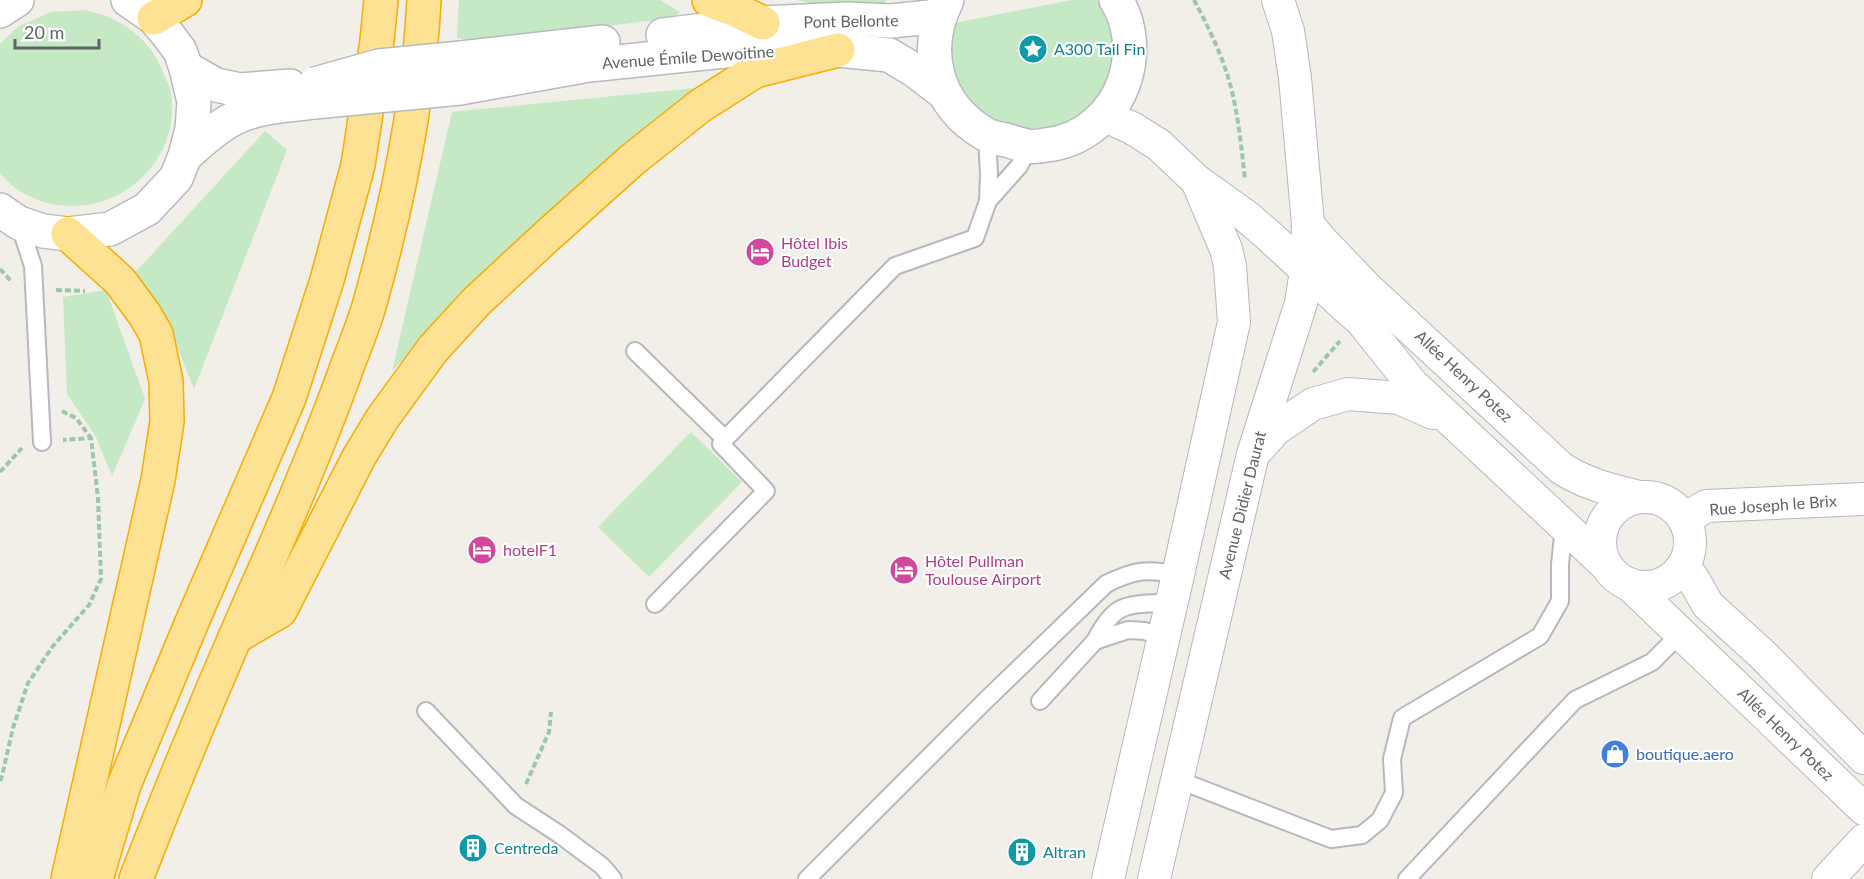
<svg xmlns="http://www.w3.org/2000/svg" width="1864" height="879" viewBox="0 0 1864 879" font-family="Lato,sans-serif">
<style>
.green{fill:#c5e8c5}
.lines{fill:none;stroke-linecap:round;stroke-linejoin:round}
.lane-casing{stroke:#b5b8bc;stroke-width:20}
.street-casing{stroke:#b5b8bc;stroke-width:34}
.secondary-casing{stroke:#b6babf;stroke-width:36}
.highway-casing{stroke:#f9ab00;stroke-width:36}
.path{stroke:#9cc7a9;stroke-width:4;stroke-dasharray:6 3;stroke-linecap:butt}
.lane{stroke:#fff;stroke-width:16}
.street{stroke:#fff;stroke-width:32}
.secondary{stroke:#fff;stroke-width:33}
.highway{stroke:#fde293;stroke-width:33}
.secondary-bridge-casing{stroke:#b6babf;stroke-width:36;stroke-linecap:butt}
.secondary-bridge{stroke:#fff;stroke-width:33}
.labels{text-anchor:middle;stroke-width:4.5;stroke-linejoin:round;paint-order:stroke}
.street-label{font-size:16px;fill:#5f6368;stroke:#fff}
.culture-label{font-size:16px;fill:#0d838f;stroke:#fff;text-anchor:start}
.hotel-label{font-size:16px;fill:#b23c85;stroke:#fff;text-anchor:start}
.shop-label{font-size:16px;fill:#366cbe;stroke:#fff;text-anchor:start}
</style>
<rect width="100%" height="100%" fill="#f1efe8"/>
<g class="green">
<path d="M 459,0 L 660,0 L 680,12 L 674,18 L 476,41 L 457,38 Z"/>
<path d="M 797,0 L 885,0 L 885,5 L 809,3 Z"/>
<path d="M 1072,0 L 1098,0 C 1102,5 1106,10 1108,15 C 1117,33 1116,60 1108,78 C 1102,90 1095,101 1085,111 C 1075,120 1060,126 1048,127 C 996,135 950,99 950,45 C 950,38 953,30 954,23 Z"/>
<path d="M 85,10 C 95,13 106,15 115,20 C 137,31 155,50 163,72 C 165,78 169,84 170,89 C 186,169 101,231 29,196 C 19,192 8,182 0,174 L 0,44 L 19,26 L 51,12 Z"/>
<path d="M 704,87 L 529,229 L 392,371 L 452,112 Z"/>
<path d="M 265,131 L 287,150 L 194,389 L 165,317 L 132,276 Z"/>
<path d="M 106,290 L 145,399 L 112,476 L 96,437 L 67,394 L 63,297 Z"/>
<path d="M 691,432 L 742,482 L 649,577 L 598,527 Z"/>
</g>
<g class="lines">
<g class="lane-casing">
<g id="lane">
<path d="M 988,201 L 1019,166 L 1030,147"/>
<path d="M 19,223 L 33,266 L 42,442"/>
<path d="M 635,351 L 725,439 L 895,266 L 975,238 L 988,201 L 989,174 L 987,135"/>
<path d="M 655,604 L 766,491 L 721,444 L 725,439"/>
<path d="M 1164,639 L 1145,631 L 1128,630 L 1095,641 C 1117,598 1129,606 1172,602"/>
<path d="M 1040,701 L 1095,641"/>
<path d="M 426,711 L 516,806 L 559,834 L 602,866 L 613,879"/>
<path d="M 1176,779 L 1331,839 L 1362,835 L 1380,820 L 1394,793 L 1392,759 L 1402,718 L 1540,636 L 1560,601 L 1560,564 L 1564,526"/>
<path d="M 807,879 L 984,702 L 1106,584 C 1134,570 1148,568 1178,575"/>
<path d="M 1407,879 L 1575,700 L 1652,662 L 1681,633"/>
</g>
</g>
<g class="street-casing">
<g id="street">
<path d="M 1105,116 L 1132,128 L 1159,145 L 1197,181 L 1246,216 L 1267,234 L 1349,310 L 1360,319 L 1412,384 L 1605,564"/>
<path d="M 1308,224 L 1321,240 L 1368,289 L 1561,468 C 1585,484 1612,490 1639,497"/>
<path d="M 1256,451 L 1276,429 L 1313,404 L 1348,394 L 1399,398 L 1433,413"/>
<circle cx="1645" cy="542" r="45"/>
<path d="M 1684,520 L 1706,506 L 1864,499"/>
<path d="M 1680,570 L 1692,577 L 1708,605 L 1764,656 L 1864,758"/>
<path d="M 1629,584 L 1864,809"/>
<path d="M 1108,879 L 1178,575 L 1234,322 L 1230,266 L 1226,249 L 1197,181"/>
<path d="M 1154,879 L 1253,454 L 1301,303 L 1306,271 L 1308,224 L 1295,78 L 1288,31 L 1278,0"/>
<path d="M 1828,879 L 1864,840"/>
</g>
</g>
<g class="secondary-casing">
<g id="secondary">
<path d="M 947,0 C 922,50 935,105 985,134 C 991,137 999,139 1006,140 C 1013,142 1021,145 1028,146 C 1034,147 1041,146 1046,145 C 1084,141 1114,114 1125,79 C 1133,53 1131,23 1116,0"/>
<path d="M 0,11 L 17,0"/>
<path d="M 663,35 L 763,23 L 846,19 L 891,21 L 939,16"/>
<path d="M 461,58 L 603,42"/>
<path d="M 186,68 L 216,85 L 240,90 L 290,86"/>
<path d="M 460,88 L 589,65 L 744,49 L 838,50 L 889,55 L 914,70 L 943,92"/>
<path d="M 185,156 C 200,143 215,128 233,119 C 257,106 287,106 314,102"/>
<path d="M 0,210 L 19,223 L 43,231 L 68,234 L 110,229 L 147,209 L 176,178 L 185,156 L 192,129 L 194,102 L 186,68 L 180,51 L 169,36 L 154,18 L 128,0"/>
</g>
</g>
<g class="highway-casing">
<g id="highway">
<path d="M 709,0 L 738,11 L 763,23"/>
<path d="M 154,18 L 185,0"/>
<path d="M 235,637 L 280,611 L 359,457 L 382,419 L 433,349 L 477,301 L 545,238 L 632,160 L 700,106 L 755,71 L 838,50"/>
<path d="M 68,879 L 158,480 L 167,422 L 166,381 L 156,334 L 145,315 L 120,281 L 68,234"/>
<path d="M 96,879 L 124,785 L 192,622 L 289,398 L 327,280 L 358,165 L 377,41 L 381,0"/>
<path d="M 136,879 C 172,786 210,694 250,603 C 283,529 315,454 343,378 C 352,352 364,326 371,299 C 398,202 419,101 424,0"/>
</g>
</g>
<g class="path">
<path d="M 1194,0 C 1206,22 1221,53 1228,77 C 1238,110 1241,145 1245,179"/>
<path d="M 0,269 L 12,282"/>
<path d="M 56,290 L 85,291"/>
<path d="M 1313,372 L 1340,341"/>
<path d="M 62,411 L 76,418 L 91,438"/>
<path d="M 0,472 L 22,448"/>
<path d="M 0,781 L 2,776 L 13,728 L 28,683 L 53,646 L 89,605 L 101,579 L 98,498 L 91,438 L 63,440"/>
<path d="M 526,784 L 549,732 L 551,712"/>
</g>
<use href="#lane" class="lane"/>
<use href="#street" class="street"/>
<use href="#secondary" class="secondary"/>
<use href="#highway" class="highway"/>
<g class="secondary-bridge-casing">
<g id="secondary-bridge">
<path d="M 315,84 L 379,66 L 461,58"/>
<path d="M 314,102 L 460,88"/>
</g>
</g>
<use href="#secondary-bridge" class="secondary-bridge"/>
</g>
<defs>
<g id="sight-disc" transform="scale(1.5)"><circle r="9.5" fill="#0f9aa8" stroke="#fff"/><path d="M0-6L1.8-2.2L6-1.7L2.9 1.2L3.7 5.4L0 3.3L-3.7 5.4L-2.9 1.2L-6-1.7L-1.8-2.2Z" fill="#fff"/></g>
<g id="hotel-disc" transform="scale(1.5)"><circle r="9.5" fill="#d1479c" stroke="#fff"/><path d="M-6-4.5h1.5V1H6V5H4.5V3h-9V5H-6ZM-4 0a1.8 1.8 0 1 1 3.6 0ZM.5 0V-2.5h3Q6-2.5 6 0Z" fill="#fff"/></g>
<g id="shop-disc" transform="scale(1.5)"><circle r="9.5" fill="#3f7fe0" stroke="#fff"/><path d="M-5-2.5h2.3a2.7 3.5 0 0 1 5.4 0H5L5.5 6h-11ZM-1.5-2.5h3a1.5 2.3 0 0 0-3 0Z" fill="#fff"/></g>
<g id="building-disc" transform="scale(1.5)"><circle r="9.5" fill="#0f9aa8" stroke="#fff"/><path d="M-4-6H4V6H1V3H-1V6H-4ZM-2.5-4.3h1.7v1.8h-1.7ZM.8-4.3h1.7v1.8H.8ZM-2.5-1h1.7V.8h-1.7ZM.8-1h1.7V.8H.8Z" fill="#fff"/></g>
</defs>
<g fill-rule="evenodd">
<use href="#sight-disc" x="1033" y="49"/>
<use href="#hotel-disc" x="760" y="252"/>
<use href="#hotel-disc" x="482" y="550"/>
<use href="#hotel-disc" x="904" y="570"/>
<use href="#shop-disc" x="1615" y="754"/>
<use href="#building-disc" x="473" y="848"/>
<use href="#building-disc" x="1022" y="852"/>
</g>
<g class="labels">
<g class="street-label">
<text transform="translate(851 21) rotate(-1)" y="6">Pont Bellonte</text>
<text transform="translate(688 57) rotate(-4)" y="6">Avenue Émile Dewoitine</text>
<text transform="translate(1464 376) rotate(43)" y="6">Allée Henry Potez</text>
<text transform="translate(1242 505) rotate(-76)" y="6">Avenue Didier Daurat</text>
<text transform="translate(1773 505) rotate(-4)" y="6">Rue Joseph le Brix</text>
<text transform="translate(1786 734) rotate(44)" y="6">Allée Henry Potez</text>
</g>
<g class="culture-label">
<text x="1054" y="55">A300 Tail Fin</text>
<text x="494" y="854">Centreda</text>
<text x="1043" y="858">Altran</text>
</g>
<g class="hotel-label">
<text x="781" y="249">Hôtel Ibis<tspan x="781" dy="18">Budget</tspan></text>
<text x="503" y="556">hotelF1</text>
<text x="925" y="567">Hôtel Pullman<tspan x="925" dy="18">Toulouse Airport</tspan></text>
</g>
<g class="shop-label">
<text x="1636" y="760">boutique.aero</text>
</g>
</g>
<path d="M15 39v9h84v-9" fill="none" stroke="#5f6368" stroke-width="3"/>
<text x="24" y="39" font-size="18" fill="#5f6368" stroke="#ffffff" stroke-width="4.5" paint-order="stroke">20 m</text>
</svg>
